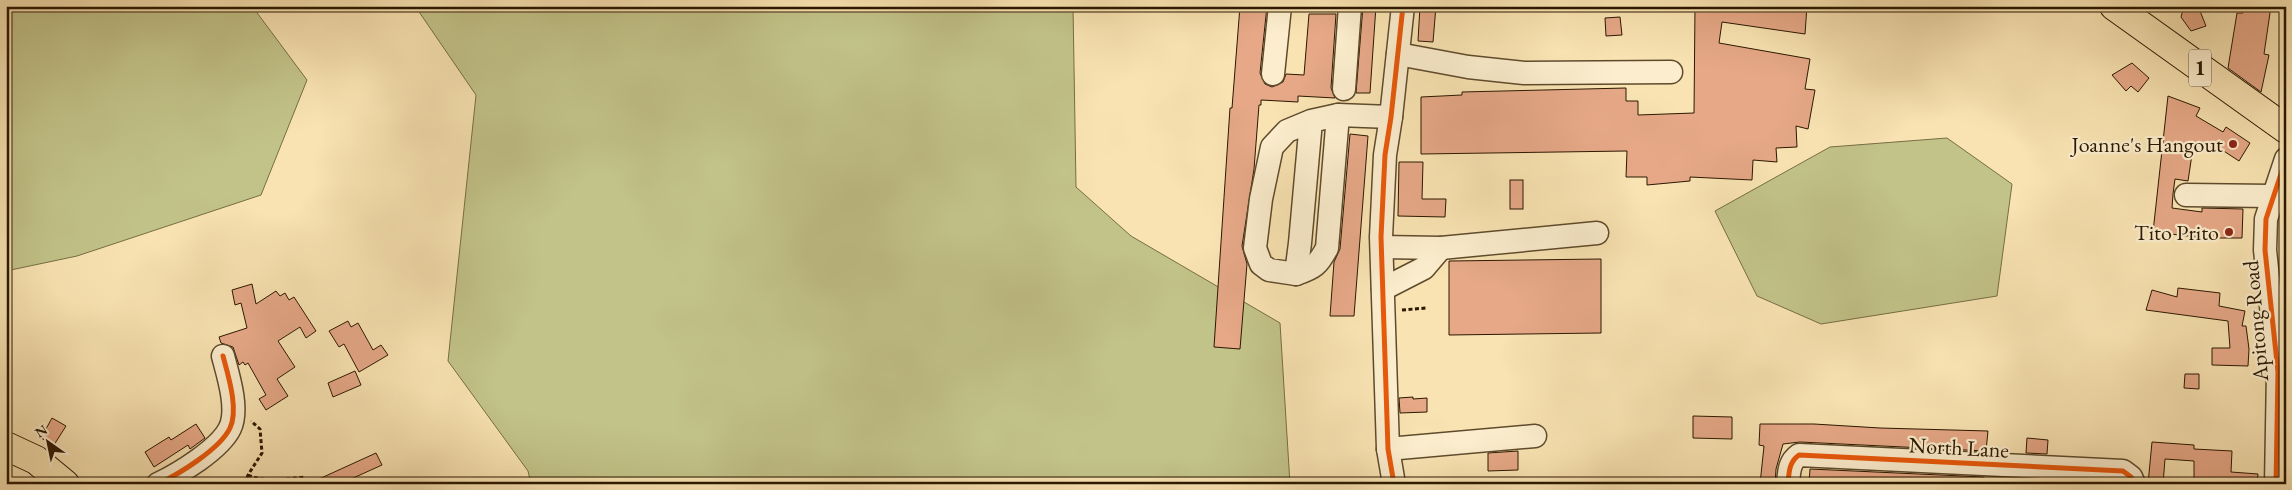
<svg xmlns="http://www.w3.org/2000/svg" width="2292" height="490" viewBox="0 0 2292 490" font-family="'EB Garamond',serif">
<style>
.green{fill:#c2c389;stroke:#766e44}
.building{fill:#e6a887;stroke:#2b1800}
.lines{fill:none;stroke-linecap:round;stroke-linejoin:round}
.minor-casing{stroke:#5e4b2c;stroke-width:25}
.major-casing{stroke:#2b1800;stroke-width:30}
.highway-casing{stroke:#2b1800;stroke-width:30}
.path{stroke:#2b1800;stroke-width:3;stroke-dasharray:4 2.5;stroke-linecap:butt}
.minor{stroke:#fbedcd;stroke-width:22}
.major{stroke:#f9e3b2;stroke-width:28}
.highway{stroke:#f9e3b2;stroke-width:28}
.cycleway-casing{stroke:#fbedcd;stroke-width:8}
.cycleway{stroke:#e8590c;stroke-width:5}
.poi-dot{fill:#8f2418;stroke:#fbedcd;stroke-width:2}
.labels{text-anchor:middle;stroke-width:4.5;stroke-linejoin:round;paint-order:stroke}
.shield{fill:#fbedcd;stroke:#69583e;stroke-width:1}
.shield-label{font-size:21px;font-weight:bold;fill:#2b1800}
.poi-label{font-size:22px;fill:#2b1800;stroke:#fbedcd;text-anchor:end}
.street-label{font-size:22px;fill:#2b1800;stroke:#fbedcd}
</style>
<rect width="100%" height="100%" fill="#f9e3b2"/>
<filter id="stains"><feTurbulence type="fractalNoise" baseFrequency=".004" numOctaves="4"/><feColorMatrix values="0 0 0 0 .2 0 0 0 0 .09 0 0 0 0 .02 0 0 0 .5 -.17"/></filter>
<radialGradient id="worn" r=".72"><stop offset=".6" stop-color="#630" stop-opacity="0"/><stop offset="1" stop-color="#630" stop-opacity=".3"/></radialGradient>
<g class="green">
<path d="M 6,6 L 252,6 L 307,80 L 261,195 L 77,256 L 6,271 Z"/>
<path d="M 415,6 L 1073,6 L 1076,187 L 1131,236 L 1280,323 L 1290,484 L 531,484 L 528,471 L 448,361 L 476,95 Z"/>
<path d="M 1947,138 L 2012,184 L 1997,296 L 1821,324 L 1757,296 L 1715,211 L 1830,147 Z"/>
</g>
<g class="building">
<path d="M 1240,6 L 1267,6 L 1260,73 L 1265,84 L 1272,87 L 1283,82 L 1286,74 L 1304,75 L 1309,14 L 1336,14 L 1331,88 L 1335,98 L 1298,96 L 1298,102 L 1261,100 L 1261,105 L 1259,105 L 1254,169 L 1242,246 L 1247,264 L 1240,349 L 1214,347 L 1230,108 L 1232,108 Z"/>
<path d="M 1363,6 L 1376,6 L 1370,93 L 1356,93 Z"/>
<path d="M 1420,6 L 1436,6 L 1433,42 L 1418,41 Z"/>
<path d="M 1695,6 L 1807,6 L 1805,34 L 1722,22 L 1719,43 L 1810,59 L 1805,89 L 1815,90 L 1808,129 L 1796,126 L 1797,147 L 1776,148 L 1777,162 L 1753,160 L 1752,180 L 1690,177 L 1690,181 L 1647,185 L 1647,177 L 1626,177 L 1627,151 L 1421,154 L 1421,97 L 1462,95 L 1462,92 L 1626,88 L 1626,101 L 1638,101 L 1638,115 L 1694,113 Z"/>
<path d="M 2184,6 L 2198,6 L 2206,26 L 2191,31 L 2181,17 Z"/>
<path d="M 2244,6 L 2271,6 L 2264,54 L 2269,55 L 2261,92 L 2228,68 L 2237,13 L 2243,13 Z"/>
<path d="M 1620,17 L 1622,35 L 1606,36 L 1605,18 Z"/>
<path d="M 2132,63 L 2149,78 L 2138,92 L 2131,86 L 2126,91 L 2112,75 Z"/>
<path d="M 2168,96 L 2200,108 L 2196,116 L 2223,132 L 2226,127 L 2250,143 L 2239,161 L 2213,144 L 2209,150 L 2194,141 L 2188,181 L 2175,179 L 2173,194 L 2172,208 L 2202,212 L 2202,208 L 2243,209 L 2242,238 L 2205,238 L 2153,232 Z"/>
<path d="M 1350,134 L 1368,136 L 1354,316 L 1330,316 L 1334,262 L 1340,249 Z"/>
<path d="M 1399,162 L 1423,162 L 1422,199 L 1446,199 L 1445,217 L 1398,216 Z"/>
<rect x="1510" y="180" width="13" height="29"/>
<path d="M 1601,259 L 1601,333 L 1449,335 L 1449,261 Z"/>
<path d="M 252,284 L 256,304 L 276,291 L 280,296 L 285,293 L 289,300 L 294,297 L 316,331 L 306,338 L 300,327 L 278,341 L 295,367 L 277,379 L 288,396 L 266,410 L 259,399 L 266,395 L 248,363 L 245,365 L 243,362 L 239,365 L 233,347 L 221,343 L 219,337 L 247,328 L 241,303 L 235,305 L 232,290 Z"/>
<path d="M 2178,288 L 2220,293 L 2219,306 L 2245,311 L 2242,326 L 2246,326 L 2249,349 L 2248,366 L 2212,365 L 2212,348 L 2230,348 L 2228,321 L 2146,310 L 2152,290 L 2177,297 Z"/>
<path d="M 348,321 L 351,327 L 358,323 L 373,350 L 381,345 L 388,355 L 359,372 L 344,344 L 339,347 L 329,331 Z"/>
<path d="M 355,371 L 361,385 L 333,397 L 328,383 Z"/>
<path d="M 2185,374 L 2199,374 L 2199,389 L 2184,388 Z"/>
<path d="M 1413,397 L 1413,399 L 1427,398 L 1427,412 L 1400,413 L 1399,398 Z"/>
<path d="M 1693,416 L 1732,417 L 1732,439 L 1693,438 Z"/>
<path d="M 52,418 L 66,426 L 54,445 L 41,438 Z"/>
<path d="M 196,424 L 205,438 L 190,449 L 188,445 L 154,467 L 145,452 L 169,437 L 171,440 Z"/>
<path d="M 1760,424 L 1814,424 L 1880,428 L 1988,431 L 1986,451 L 1800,442 L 1783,444 L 1776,469 L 1775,484 L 1760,484 L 1764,446 L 1759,445 Z"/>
<path d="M 2027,438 L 2048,440 L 2047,454 L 2026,453 Z"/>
<path d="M 2152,442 L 2194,445 L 2194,449 L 2232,451 L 2231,472 L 2258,474 L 2257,484 L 2194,484 L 2194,461 L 2165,459 L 2163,484 L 2148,484 Z"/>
<path d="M 1518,451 L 1518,470 L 1488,471 L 1488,453 Z"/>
<path d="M 376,453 L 382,465 L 340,484 L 308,484 Z"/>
<path d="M 1810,469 L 1984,477 L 1983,484 L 1809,483 Z"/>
<path d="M 2023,479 L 2044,480 L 2044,484 L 2022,484 Z"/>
</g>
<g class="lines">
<g class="minor-casing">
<g id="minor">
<path d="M 1398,54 L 1468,67 L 1524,73 L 1671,72"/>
<path d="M 1273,74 L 1280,6"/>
<path d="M 1344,89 L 1350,6"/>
<path d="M 1311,121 L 1300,243 L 1296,274 L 1269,270 L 1261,264 L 1255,248 L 1261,199 L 1272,147 L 1287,131 L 1311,121 L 1338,115 L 1391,117"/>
<path d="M 2186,195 L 2272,196"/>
<path d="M 1382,247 L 1441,248 L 1597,233"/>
<path d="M 1296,274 C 1314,268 1318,265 1327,248 L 1338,115"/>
<path d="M 1383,289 L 1424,268 L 1441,248"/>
<path d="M 1388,449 L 1535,436"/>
<path d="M 158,484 C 179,474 220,449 230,428 C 239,409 228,375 223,356"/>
<path d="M 1394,484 L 1388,449 L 1381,237 L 1385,155 L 1391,117 L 1403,6"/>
<path d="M 1788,484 C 1789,472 1789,462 1799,455 L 2123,471 L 2131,477 L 2134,484"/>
<path d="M 2276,484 L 2278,372 L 2265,250 L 2266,219 L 2286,159"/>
</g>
</g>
<g class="major-casing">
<path id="major" d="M 2114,6 L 2286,129"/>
</g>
<g class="highway-casing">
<path id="highway" d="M 6,446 L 36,460 L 65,484"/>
</g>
<g class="path">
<path d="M 1402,310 L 1426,308"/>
<path d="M 248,475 C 266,483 285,479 305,477"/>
<path d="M 245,484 L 248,475 L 262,453 L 260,429 L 251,421"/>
</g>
<use href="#minor" class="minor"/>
<use href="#major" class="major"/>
<use href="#highway" class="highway"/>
<g class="cycleway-casing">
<g id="cycleway">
<path d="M 158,484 C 179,474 220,449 230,428 C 239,409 228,375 223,356"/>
<path d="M 1394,484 L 1388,449 L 1381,237 L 1385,155 L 1391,117 L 1403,6"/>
<path d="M 1788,484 C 1789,472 1789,462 1799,455 L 2123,471 L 2131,477 L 2134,484"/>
<path d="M 2276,484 L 2278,372 L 2265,250 L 2266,219 L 2286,159"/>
</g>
</g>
<use href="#cycleway" class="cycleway"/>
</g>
<g class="poi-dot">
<circle cx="2233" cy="144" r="5"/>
<circle cx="2229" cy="232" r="5"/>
</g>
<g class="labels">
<rect class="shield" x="2189" y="49.5" width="22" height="37" rx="4"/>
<g class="shield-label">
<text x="2200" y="75">1</text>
</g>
<g class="poi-label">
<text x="2223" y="152">Joanne's Hangout</text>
<text x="2219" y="240">Tito Prito</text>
</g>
<g class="street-label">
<text transform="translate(2255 321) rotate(-95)" y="8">Apitong Road</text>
<text transform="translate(1959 447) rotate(3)" y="8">North Lane</text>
</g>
</g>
<rect width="2292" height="490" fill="none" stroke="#f9e3b2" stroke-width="25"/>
<rect x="8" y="8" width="2277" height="475" fill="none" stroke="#2b1800" stroke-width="2.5"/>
<rect x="12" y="12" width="2267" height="465" fill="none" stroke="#2b1800"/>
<g transform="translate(48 442) rotate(327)" stroke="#fbedcd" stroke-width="4" paint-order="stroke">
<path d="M0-4L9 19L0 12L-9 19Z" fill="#2b1800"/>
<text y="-8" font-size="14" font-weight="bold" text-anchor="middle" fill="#2b1800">N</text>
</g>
<rect width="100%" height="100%" filter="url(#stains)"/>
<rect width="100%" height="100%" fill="url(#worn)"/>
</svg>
